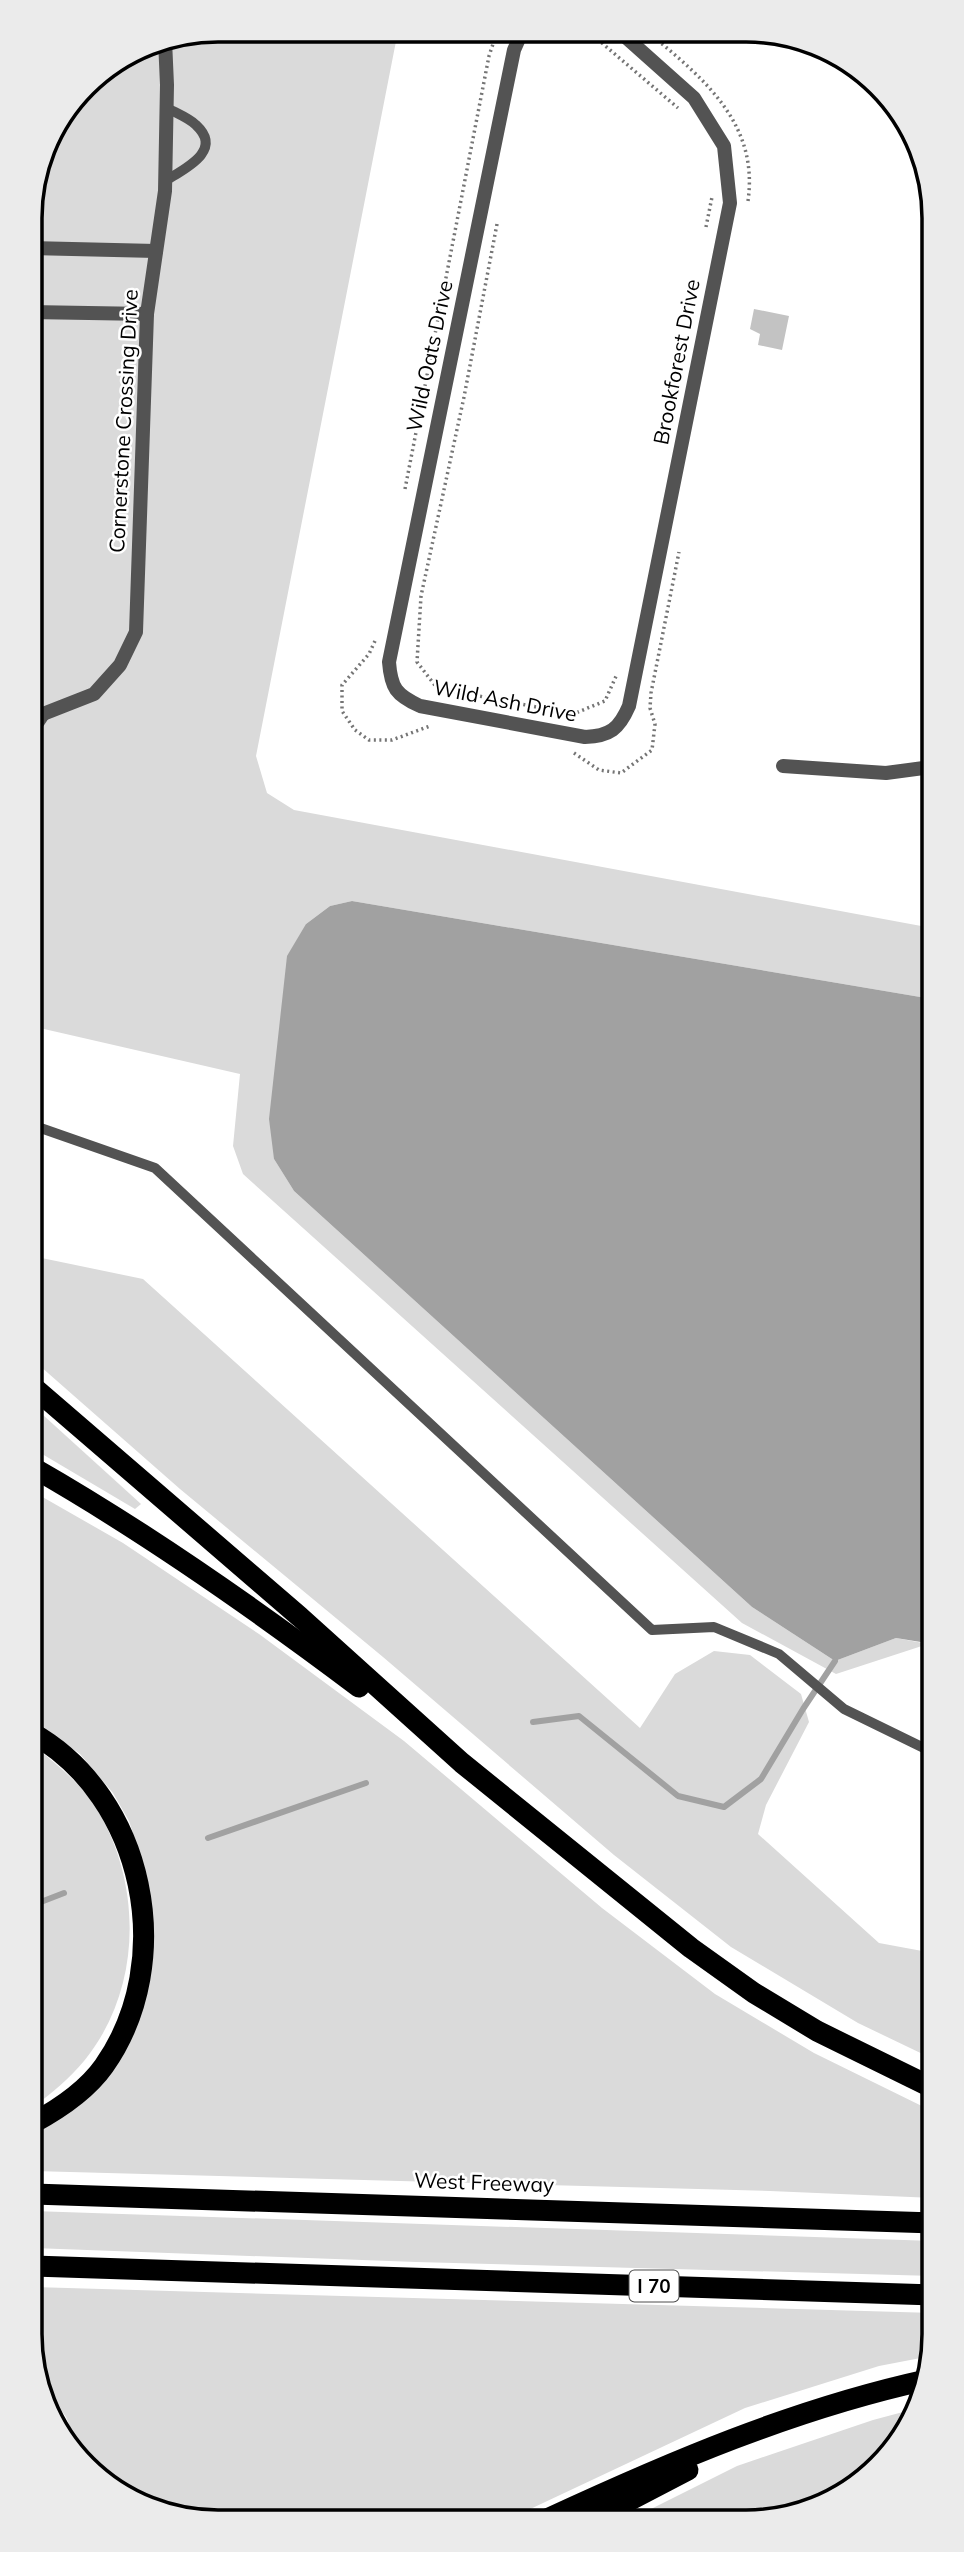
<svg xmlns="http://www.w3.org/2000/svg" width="964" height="2552" viewBox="0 0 964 2552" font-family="Mulish,sans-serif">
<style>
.green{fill:#dadada}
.water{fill:#a1a1a1}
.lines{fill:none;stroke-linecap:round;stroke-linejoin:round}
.stream{stroke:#a1a1a1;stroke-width:6}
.building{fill:#c3c3c3}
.path{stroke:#757575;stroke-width:3.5;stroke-dasharray:2 3.5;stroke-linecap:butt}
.service{stroke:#535353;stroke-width:10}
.minor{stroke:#535353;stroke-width:14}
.motorway{stroke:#000;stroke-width:21}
.labels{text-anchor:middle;stroke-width:5;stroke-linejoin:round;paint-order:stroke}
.shield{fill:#fff;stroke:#4c4c4c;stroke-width:2}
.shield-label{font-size:19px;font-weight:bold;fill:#000}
.street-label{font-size:21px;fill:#000;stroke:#fff}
.rim{fill:none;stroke:#000;stroke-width:3.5}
</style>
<rect width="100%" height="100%" fill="#fff"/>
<g class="green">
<path d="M 218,30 L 398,31 L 256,756 L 267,793 L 294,810 L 932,928 L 932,999 L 352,901 L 330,906 L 306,924 L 274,1159 L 294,1191 L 752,1607 L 835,1661 L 896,1638 L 928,1644 L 836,1674 L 742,1623 L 243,1174 L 233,1146 L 240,1074 L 31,1026 L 30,205 L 49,135 L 94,77 L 146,44 Z"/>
<path d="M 32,1256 L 143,1279 L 640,1728 L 675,1674 L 714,1651 L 750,1655 L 801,1694 L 809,1722 L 766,1805 L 758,1834 L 879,1943 L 933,1953 L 933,2059 L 858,2023 L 731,1947 L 614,1855 L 383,1657 L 180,1489 L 32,1359 Z"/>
<path d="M 32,1405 L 141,1504 L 135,1509 L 32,1448 Z"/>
<path d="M 32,1491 L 123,1543 L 259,1634 L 404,1741 L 602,1908 L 715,1994 L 814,2053 L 934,2112 L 934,2198 L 770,2191 L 33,2171 L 33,2134 L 63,2115 L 94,2084 L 153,1922 L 146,1872 L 129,1821 L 113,1793 L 80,1754 L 32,1720 Z"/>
<path d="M 33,1745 C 56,1764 81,1783 97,1809 C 143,1886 142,1990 84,2061 C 69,2079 52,2093 33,2107 Z"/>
<path d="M 33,2211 L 934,2241 L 934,2276 L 416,2262 L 33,2248 Z"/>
<path d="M 33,2287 L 934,2313 L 934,2346 L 931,2356 L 879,2366 L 745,2408 L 509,2519 L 182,2519 L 87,2468 L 66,2417 L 33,2371 Z"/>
<path d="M 918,2408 L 888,2458 L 840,2497 L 783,2519 L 631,2519 L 737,2466 L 873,2420 Z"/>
</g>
<path class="water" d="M 352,901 L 932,999 L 933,1644 L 896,1638 L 835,1661 L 752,1607 L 294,1191 L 274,1159 L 269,1119 L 287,956 L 306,924 L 330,906 Z"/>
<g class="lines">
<g class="stream">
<path d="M 533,1722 L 579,1716 L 678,1796 L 724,1807 L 761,1779 L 803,1709 L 835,1661"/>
<path d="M 208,1838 L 366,1783"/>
<path d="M 33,1905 L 64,1893"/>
</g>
</g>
<path class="building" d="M 754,309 L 789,316 L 782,350 L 758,345 L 760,334 L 750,329 Z"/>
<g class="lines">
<g class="path">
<path d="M 589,32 L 678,108"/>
<path d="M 649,33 C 703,78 759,123 748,201"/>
<path d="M 497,224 L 464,397 L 421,596 L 417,662 L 437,688 L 573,714 L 605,701 L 617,674"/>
<path d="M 706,227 L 712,197"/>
<path d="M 405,489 L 489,56 L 497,32"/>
<path d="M 375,641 L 369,654 L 342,685 L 342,711 L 355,730 L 369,740 L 392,740 L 430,726"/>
<path d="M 574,753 L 599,770 L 621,773 L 652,750 L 655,724 L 650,708 L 651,693 L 679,552"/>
</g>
<g class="service">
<path d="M 165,181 C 184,169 224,151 196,125 C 189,118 176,113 167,108"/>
<path d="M 32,1125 L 155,1168 L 652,1630 L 714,1627 L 779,1654 L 844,1709 L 930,1751 L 933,1755"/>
</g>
<g class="minor">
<path d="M 522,32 L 514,50 L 389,662 C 391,688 396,695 420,706 L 585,737 C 610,736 619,729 629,706 L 730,203 L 724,146 L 694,98 L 620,32"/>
<path d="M 30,248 L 156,251"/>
<path d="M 30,312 L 147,314"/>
<path d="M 31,713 L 43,714 L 94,694 L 120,665 L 136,632 L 147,314 L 165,191 L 167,85 L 165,40"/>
<path d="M 31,732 L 43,714"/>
<path d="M 783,766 L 886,773 L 931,767"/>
</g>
<g class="motorway">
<path d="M 32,1386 L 300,1617 L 462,1763 L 691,1948 L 754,1993 L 817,2031 L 933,2088"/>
<path d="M 32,1467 C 146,1532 254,1608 359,1687"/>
<path d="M 32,1733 C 145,1797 178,1961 104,2066 C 87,2090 59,2109 33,2123"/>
<path d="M 33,2194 L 934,2223"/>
<path d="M 33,2266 L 934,2295"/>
<path d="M 547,2519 C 670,2462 794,2409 926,2380"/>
<path d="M 594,2519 L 688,2470"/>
</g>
</g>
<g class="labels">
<rect class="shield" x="629.5" y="2270.5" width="49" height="31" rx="5"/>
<g class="shield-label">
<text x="654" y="2293">I 70</text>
</g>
<g class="street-label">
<text transform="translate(430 356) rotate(-78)" y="7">Wild Oats Drive</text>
<text transform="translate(677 362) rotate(-79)" y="7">Brookforest Drive</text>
<text transform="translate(124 421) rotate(-87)" y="7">Cornerstone Crossing Drive</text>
<text transform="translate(505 701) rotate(11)" y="7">Wild Ash Drive</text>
<text transform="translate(484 2183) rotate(2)" y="7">West Freeway</text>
</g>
</g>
<path d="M0 0H964V2552H0ZM218 42H746A176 176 0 0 1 922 218V2334A176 176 0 0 1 746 2510H218A176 176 0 0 1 42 2334V218A176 176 0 0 1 218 42Z" fill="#ebebeb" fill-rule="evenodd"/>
<path class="rim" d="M218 42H746A176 176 0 0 1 922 218V2334A176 176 0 0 1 746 2510H218A176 176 0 0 1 42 2334V218A176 176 0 0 1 218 42Z"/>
</svg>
